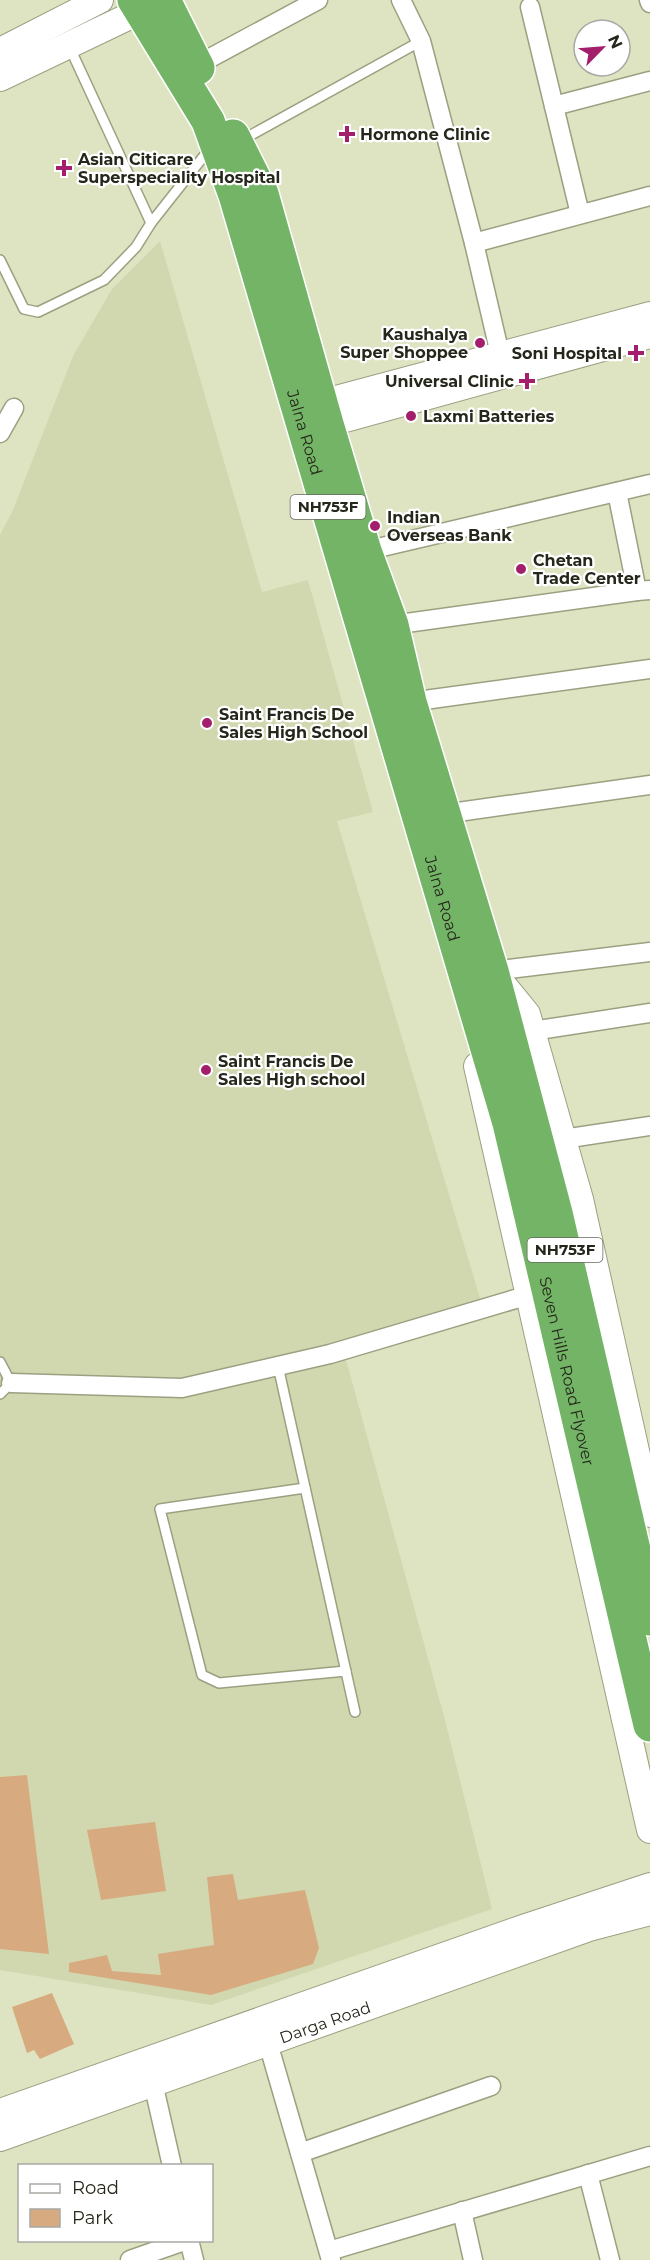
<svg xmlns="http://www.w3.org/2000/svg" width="650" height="2260" viewBox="0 0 650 2260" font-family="Montserrat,sans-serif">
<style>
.built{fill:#d1d8af}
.green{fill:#d7ab7f}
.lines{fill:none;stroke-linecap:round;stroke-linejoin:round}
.lane-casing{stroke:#9ba081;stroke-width:12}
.street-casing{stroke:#9ba081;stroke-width:21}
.secondary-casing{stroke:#9ba081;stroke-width:28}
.highway-casing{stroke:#fff;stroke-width:36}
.lane{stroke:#fff;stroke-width:9}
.street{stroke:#fff;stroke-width:18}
.secondary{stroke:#fff;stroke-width:26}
.highway{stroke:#73b466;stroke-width:33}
.poi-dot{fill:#a31e6b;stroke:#fff;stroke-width:2}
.labels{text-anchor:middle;stroke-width:4.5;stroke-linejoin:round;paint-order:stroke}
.shield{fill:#fff;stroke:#66685f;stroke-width:1.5}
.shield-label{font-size:15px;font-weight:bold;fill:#25271b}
.poi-label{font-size:16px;font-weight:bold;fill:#25271b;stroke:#fff;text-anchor:start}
.street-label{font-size:16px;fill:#25271b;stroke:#fff}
</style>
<rect width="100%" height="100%" fill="#dee4c2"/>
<path class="built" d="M 160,241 L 262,592 L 308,580 L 373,812 L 337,821 L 486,1318 L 345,1356 L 445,1720 L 492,1909 L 211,2005 L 0,1970 L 0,535 L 13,510 L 73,356 L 112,289 Z"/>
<g class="green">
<path d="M 27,1775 L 49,1954 L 0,1949 L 0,1777 Z"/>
<path d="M 155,1822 L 166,1891 L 101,1900 L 87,1830 Z"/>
<path d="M 233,1874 L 238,1900 L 305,1890 L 319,1948 L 313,1964 L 211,1995 L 69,1972 L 69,1963 L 107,1955 L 112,1971 L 161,1975 L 158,1954 L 214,1945 L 207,1877 Z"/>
<path d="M 52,1993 L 74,2044 L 40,2059 L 34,2050 L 27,2053 L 12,2007 Z"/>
</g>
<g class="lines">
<g class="lane-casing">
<g id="lane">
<path d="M 242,140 L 421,41"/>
<path d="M 151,223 L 211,147"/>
<path d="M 0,260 L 24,309 L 38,312 L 104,280 L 136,247 L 151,223 L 69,46"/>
<path d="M 0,1362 L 11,1383"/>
<path d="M 278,1366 L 355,1712"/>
<path d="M 0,1394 L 11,1383"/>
<path d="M 305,1488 L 160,1509 L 202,1675 L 219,1683 L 346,1671"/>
</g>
</g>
<g class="street-casing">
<g id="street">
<path d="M 401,0 L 421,41 L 474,243 L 503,367"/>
<path d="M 649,0 L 650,3"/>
<path d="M 530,7 L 580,214"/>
<path d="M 197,65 L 318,0"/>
<path d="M 554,106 L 650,81"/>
<path d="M 474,243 L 650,196"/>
<path d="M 0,433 L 14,408"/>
<path d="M 617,492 L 637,591 L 650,590"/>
<path d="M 365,551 L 650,484"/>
<path d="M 392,625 L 637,591"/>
<path d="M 410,702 L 650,669"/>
<path d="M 444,814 L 650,785"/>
<path d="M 492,971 L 650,952"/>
<path d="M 532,1031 L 650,1013"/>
<path d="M 563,1139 L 650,1126"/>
<path d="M 11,1383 L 182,1388 L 330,1354 L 529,1295"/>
<path d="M 268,2043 L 331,2260"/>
<path d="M 151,2074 L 172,2166"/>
<path d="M 300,2153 L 491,2086"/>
<path d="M 588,2174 L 610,2260"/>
<path d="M 462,2211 L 473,2260"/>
<path d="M 189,2240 L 194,2260"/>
<path d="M 329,2251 L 650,2156"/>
<path d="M 130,2260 L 187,2240"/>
</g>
</g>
<g class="secondary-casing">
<g id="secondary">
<path d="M 0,51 L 100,0"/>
<path d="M 0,78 L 140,11"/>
<path d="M 321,403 L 650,315"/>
<path d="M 327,424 L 650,335"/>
<path d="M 496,976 L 527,1014 L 580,1199 L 650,1514"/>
<path d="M 477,1066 L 650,1830"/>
<path d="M 0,2112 L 523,1928 L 650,1886"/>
<path id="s1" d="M 0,2138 L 589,1928 L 650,1912"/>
</g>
</g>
<g class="highway-casing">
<g id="highway">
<path id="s2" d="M 134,0 L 208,121 L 235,195 L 509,1123 L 650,1725"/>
<path d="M 164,0 L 198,68"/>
<path d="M 233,136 L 262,194 L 327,424 L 365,551 L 392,625 L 410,702 L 492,971 L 556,1213 L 650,1619"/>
</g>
</g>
<use href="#lane" class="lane"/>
<use href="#street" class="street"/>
<use href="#secondary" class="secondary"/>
<use href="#highway" class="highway"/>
</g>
<g class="poi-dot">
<path d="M344 125h6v6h6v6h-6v6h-6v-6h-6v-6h6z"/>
<path d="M61 159h6v6h6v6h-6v6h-6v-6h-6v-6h6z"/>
<circle cx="480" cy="343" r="6"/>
<path d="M633 344h6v6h6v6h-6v6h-6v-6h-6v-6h6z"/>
<path d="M524 372h6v6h6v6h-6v6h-6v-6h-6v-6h6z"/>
<circle cx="411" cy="416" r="6"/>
<circle cx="375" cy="526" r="6"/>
<circle cx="521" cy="569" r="6"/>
<circle cx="207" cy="723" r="6"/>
<circle cx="206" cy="1070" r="6"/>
</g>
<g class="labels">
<g class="shield">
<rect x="290.5" y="495" width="75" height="24" rx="4.5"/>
<rect x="527.5" y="1238" width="75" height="24" rx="4.5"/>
</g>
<g class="shield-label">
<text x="328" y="512">NH753F</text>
<text x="565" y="1255">NH753F</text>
</g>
<g class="poi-label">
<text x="360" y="140">Hormone Clinic</text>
<text x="78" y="165">Asian Citicare<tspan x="78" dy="18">Superspeciality Hospital</tspan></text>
<text x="468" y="340" text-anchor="end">Kaushalya<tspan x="468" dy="18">Super Shoppee</tspan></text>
<text x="622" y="359" text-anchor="end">Soni Hospital</text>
<text x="514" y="387" text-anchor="end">Universal Clinic</text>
<text x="423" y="422">Laxmi Batteries</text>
<text x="387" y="523">Indian<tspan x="387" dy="18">Overseas Bank</tspan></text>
<text x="533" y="566">Chetan<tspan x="533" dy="18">Trade Center</tspan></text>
<text x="219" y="720">Saint Francis De<tspan x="219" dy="18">Sales High School</tspan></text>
<text x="218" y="1067">Saint Francis De<tspan x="218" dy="18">Sales High school</tspan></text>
</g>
<g class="street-label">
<text dy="6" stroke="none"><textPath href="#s2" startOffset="468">Jalna Road</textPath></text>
<text dy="6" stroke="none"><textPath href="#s2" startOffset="954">Jalna Road</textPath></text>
<text dy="6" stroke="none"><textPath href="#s2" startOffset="1443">Seven Hills Road Flyover</textPath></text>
<text dy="6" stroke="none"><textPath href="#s1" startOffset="345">Darga Road</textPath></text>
</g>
</g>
<rect x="18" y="2164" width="195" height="78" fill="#ffffff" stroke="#a8a9a4" stroke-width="1.5"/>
<rect x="30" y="2184" width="30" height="9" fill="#ffffff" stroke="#a8a9a4" stroke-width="1.5"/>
<text x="72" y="2194" font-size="18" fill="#25271b">Road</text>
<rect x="30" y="2209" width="30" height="18" fill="#d7ab7f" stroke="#a8a9a4" stroke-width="1.5"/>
<text x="72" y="2224" font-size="18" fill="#25271b">Park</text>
<g transform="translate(602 48) rotate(65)"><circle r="28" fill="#ffffff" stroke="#a8a9a4" stroke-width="1.5"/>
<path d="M0-4.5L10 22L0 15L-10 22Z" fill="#a31e6b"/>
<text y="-9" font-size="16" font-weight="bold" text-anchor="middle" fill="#25271b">N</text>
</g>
</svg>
